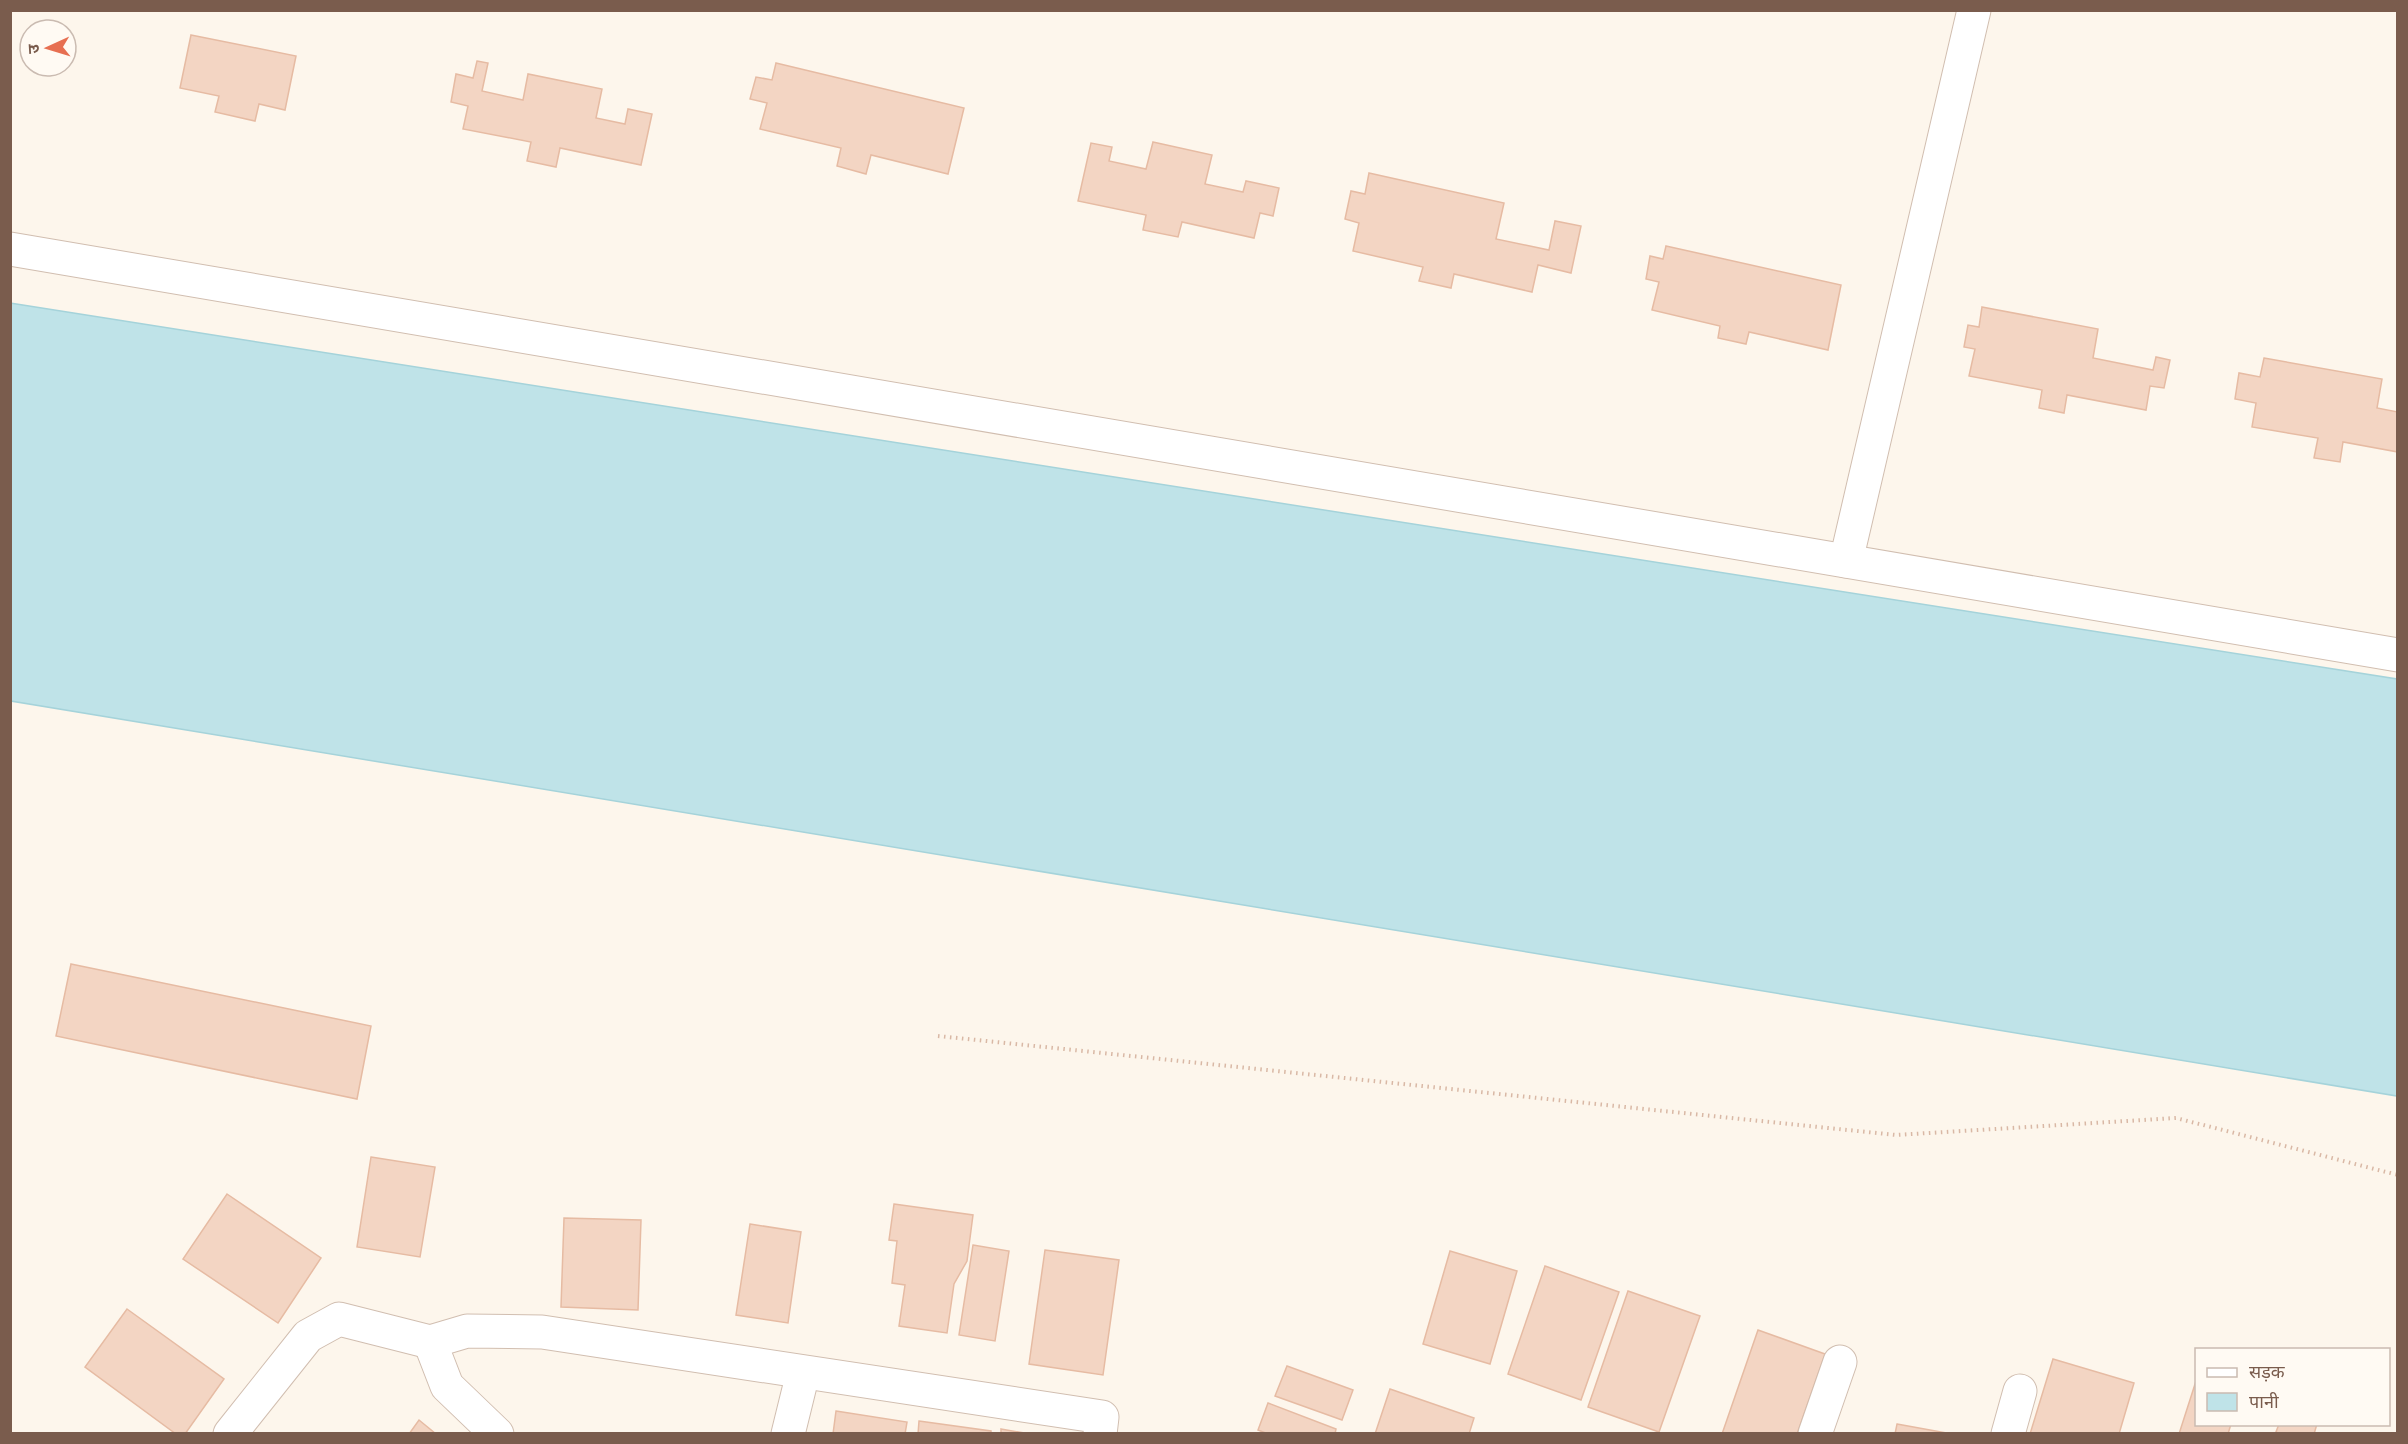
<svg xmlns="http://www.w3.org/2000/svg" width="2408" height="1444" viewBox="0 0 2408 1444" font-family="'Asap Condensed','Noto Sans Devanagari',sans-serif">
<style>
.water{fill:#bfe3e8;stroke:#a5d3da;stroke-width:1.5}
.building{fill:#f3d5c3;stroke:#e6bba3;stroke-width:1.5}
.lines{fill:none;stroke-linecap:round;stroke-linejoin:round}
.minor-casing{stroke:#d1beb0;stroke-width:35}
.tertiary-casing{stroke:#d1beb0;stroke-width:35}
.path{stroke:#d9b8a5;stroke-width:4;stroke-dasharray:1.5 4.5;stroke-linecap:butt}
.minor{stroke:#fff;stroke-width:33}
.tertiary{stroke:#fff;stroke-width:33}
</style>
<rect width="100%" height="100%" fill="#fdf6ec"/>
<path class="water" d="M 10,303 L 2397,679 L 2397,1096 L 11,701 Z"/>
<g class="building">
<path d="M 191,35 L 296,56 L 285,110 L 259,104 L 255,121 L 215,112 L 219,96 L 180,88 Z"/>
<path d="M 477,61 L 488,63 L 482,91 L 523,100 L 528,74 L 602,89 L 596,118 L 625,124 L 628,109 L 652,114 L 641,165 L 560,148 L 556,167 L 527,161 L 531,142 L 463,129 L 468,106 L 451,102 L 456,74 L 473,78 Z"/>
<path d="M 776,63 L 964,108 L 948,174 L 871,155 L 866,174 L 837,166 L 841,148 L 760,129 L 767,103 L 750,99 L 756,77 L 772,80 Z"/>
<path d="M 1153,142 L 1212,155 L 1205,184 L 1243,192 L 1246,181 L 1279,188 L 1273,216 L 1260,213 L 1254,238 L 1182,222 L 1178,237 L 1143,230 L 1146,215 L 1078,201 L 1091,143 L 1112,147 L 1109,161 L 1146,169 Z"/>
<path d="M 1369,173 L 1504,203 L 1496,239 L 1549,250 L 1555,221 L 1581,226 L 1571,273 L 1538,265 L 1532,292 L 1454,274 L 1451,288 L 1419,281 L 1423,267 L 1353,251 L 1359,223 L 1345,219 L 1351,191 L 1365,194 Z"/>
<path d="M 1666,246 L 1841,285 L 1828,350 L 1749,332 L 1746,344 L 1718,338 L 1720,326 L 1652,310 L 1659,282 L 1646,279 L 1650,256 L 1663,259 Z"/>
<path d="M 1982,307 L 2098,329 L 2093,358 L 2153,370 L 2156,357 L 2170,360 L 2164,388 L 2150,386 L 2146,410 L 2067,395 L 2064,413 L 2039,408 L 2042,390 L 1969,376 L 1975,349 L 1964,347 L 1968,325 L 1979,327 Z"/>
<path d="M 2264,358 L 2382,379 L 2377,408 L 2398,412 L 2398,452 L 2343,442 L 2340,462 L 2314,458 L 2318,438 L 2252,427 L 2256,403 L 2235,399 L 2239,373 L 2260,377 Z"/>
<path d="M 71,964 L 371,1026 L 357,1099 L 56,1036 Z"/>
<path d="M 371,1157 L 435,1167 L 420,1257 L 357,1247 Z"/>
<path d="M 227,1194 L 321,1258 L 278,1323 L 183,1259 Z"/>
<path d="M 894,1204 L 973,1215 L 967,1261 L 954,1284 L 947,1333 L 899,1326 L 905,1285 L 892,1283 L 897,1241 L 889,1240 Z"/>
<path d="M 564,1218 L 641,1220 L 638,1310 L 561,1307 Z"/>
<path d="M 750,1224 L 801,1232 L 788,1323 L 736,1315 Z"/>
<path d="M 973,1245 L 1009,1251 L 995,1341 L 959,1335 Z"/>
<path d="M 1045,1250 L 1119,1260 L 1103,1375 L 1029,1364 Z"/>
<path d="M 1450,1251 L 1517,1271 L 1490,1364 L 1423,1344 Z"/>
<path d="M 1545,1266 L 1619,1292 L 1581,1400 L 1508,1374 Z"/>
<path d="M 1628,1291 L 1700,1316 L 1659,1432 L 1588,1407 Z"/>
<path d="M 127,1309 L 224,1379 L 185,1434 L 176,1434 L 85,1367 Z"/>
<path d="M 1758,1330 L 1825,1354 L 1797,1434 L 1722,1434 Z"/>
<path d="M 2053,1359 L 2134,1383 L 2119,1434 L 2030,1434 Z"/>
<path d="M 1287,1366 L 1353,1390 L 1342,1420 L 1275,1396 Z"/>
<path d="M 2196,1381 L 2196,1424 L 2231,1424 L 2228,1434 L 2179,1434 Z"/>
<path d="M 1390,1389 L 1474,1418 L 1469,1434 L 1375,1434 Z"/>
<path d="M 1268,1403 L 1336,1429 L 1335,1434 L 1268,1434 L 1258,1430 Z"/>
<path d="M 836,1411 L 907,1422 L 905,1434 L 833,1434 Z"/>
<path d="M 419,1420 L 436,1434 L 409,1434 Z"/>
<path d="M 919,1421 L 991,1431 L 991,1434 L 918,1434 Z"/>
<path d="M 1897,1424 L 1952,1434 L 1895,1434 Z"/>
<path d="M 2279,1424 L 2317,1424 L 2314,1434 L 2280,1434 L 2276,1432 Z"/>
<path d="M 1001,1429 L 1030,1434 L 1001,1434 Z"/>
</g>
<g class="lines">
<g class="minor-casing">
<g id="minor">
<path d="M 1846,561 L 1974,10"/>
<path d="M 430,1342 L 447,1386 L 497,1434"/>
<path d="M 230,1434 L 308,1336 L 339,1319 L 430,1342 L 467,1331 L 542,1332 L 1102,1417 L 1100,1434"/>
<path d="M 788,1434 L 803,1373"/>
<path d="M 1815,1434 L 1840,1362"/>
<path d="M 2008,1434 L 2020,1391"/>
</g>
</g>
<g class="tertiary-casing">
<path id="tertiary" d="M 10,249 L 2398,655"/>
</g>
<path class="path" d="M 938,1036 L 1896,1135 L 2176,1118 L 2398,1175"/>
<use href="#minor" class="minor"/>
<use href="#tertiary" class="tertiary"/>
</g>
<rect width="2408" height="1444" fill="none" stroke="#7a5c4d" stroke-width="24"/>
<rect x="2195" y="1348" width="195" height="78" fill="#fffaf3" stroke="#cabbb1" stroke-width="1.5"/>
<rect x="2207" y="1368" width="30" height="9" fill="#ffffff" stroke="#cabbb1" stroke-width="1.5"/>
<text x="2249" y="1378" font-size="18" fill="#7a5c4d">सड़क</text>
<rect x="2207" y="1393" width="30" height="18" fill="#bfe3e8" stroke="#cabbb1" stroke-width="1.5"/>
<text x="2249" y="1408" font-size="18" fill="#7a5c4d">पानी</text>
<g transform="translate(48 48) rotate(266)"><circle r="28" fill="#fffaf3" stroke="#cabbb1" stroke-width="1.5"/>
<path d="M0-4.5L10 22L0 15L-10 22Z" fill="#e76f51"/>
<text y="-9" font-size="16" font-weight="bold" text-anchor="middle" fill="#7a5c4d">उ</text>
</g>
</svg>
